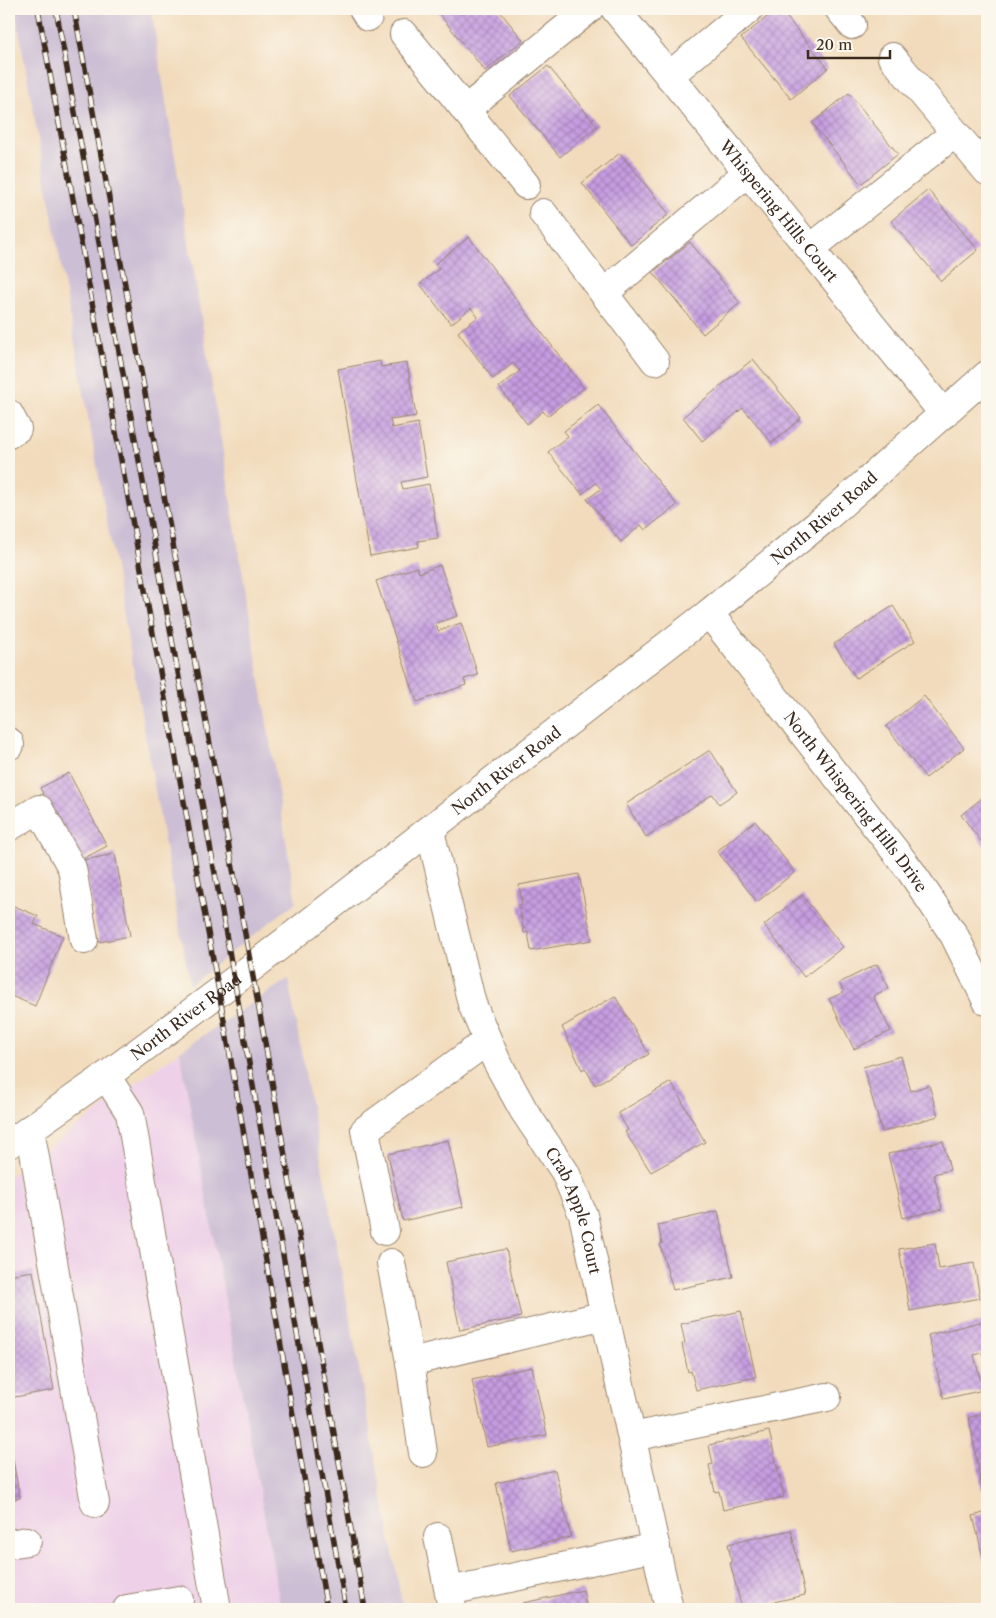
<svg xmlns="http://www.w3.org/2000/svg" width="996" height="1618" viewBox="0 0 996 1618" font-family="'Libre Caslon Text',serif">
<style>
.built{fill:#eed0e8}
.railway{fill:#ccbed4}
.building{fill:url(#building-cross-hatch)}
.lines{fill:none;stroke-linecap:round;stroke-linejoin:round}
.minor-casing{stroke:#96826d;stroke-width:30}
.minor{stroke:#fff;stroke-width:28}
.rail-casing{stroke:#3b2a1e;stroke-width:5.5}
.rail{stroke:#fbf7ec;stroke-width:4;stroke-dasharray:11;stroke-linecap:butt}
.labels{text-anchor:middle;stroke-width:4;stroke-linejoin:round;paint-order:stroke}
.street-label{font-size:16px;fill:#3b2a1e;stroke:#fbf7ec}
</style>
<defs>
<pattern id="building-cross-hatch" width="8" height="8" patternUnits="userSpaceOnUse" patternTransform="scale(1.25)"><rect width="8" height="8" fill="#c69ce1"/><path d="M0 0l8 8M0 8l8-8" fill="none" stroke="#a27fb6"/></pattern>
</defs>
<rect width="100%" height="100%" fill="#fbf7ec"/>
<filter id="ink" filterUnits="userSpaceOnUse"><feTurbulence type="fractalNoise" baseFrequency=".02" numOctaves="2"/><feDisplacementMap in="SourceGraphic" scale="10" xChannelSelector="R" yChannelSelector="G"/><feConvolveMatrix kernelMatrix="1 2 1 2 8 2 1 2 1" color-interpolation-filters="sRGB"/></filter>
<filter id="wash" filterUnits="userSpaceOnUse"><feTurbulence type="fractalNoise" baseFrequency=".0096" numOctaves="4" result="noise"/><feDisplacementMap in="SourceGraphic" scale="20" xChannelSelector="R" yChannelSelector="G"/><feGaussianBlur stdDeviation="1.12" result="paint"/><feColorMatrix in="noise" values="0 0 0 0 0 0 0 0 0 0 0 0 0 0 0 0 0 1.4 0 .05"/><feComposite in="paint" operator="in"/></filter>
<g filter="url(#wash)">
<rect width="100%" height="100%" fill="#f2dbbc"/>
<path class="built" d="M 180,1051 L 281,1609 L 9,1609 L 9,1177 Z"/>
<g class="railway">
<path d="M 15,9 L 151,9 L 296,902 L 190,985 Z"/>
<path d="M 288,979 L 403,1609 L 281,1609 L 180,1051 Z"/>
</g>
<g id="blocks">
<g class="building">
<path d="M 438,9 L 498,9 L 523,40 L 485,71 L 436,10 Z"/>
<path d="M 777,9 L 780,9 L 828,68 L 791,99 L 741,38 Z"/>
<path d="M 548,66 L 597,126 L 560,157 L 510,96 Z"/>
<path d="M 849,93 L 898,154 L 861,184 L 812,123 Z"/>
<path d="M 620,153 L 669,214 L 631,245 L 582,183 Z"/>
<path d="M 928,190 L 978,250 L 941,281 L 891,221 Z"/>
<path d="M 469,237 L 584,388 L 547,416 L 543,411 L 527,424 L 499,387 L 520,371 L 513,363 L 493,379 L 458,332 L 478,317 L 471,308 L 451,324 L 420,284 L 439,269 L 435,264 Z"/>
<path d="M 690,242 L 740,303 L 703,334 L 653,272 Z"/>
<path d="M 753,359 L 801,418 L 772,443 L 743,408 L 702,441 L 683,417 Z"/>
<path d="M 380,361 L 381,367 L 407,363 L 416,416 L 390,420 L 392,428 L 418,423 L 427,477 L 401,482 L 403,489 L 429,484 L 438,538 L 418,541 L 419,547 L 370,556 L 338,369 Z"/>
<path d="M 598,405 L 677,505 L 645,530 L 641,525 L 621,542 L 587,499 L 601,489 L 596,483 L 582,494 L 548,452 L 568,436 L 564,431 Z"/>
<path d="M 440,565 L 458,616 L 436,623 L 438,631 L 461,623 L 478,675 L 464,679 L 466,685 L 417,702 L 376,581 L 417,567 L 419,573 Z"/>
<path d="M 893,606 L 915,641 L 856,678 L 834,644 Z"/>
<path d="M 924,696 L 964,748 L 926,778 L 886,726 Z"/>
<path d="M 710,750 L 737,792 L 719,804 L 713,794 L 646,837 L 626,804 Z"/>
<path d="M 69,773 L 107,846 L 79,861 L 40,788 Z"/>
<path d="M 987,794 L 987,849 L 961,815 Z"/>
<path d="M 755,821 L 795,872 L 757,902 L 717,851 Z"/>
<path d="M 115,854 L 130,936 L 99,942 L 84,860 Z"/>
<path d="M 579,874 L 592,940 L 531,951 L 528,932 L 524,933 L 519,905 L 522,904 L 519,885 Z"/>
<path d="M 802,895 L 843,947 L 804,977 L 764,925 Z"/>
<path d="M 9,904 L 38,916 L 34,924 L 63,936 L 35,1006 L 9,995 Z"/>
<path d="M 877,964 L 889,988 L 873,996 L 891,1031 L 854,1049 L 829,999 L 844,992 L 839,983 Z"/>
<path d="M 615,996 L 649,1054 L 595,1085 L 585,1068 L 582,1070 L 562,1027 Z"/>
<path d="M 901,1056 L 911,1091 L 929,1085 L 938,1116 L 882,1132 L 863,1067 Z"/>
<path d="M 671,1082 L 705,1142 L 651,1172 L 625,1132 L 628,1130 L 618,1113 Z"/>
<path d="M 448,1140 L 463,1207 L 403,1221 L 388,1154 Z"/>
<path d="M 943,1141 L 950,1170 L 934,1174 L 942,1209 L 903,1218 L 888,1154 Z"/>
<path d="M 718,1211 L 733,1277 L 673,1290 L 660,1245 L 662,1244 L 658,1225 Z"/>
<path d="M 935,1243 L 939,1269 L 974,1263 L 980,1298 L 910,1311 L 899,1249 Z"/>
<path d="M 506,1249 L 521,1317 L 460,1330 L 446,1262 Z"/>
<path d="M 33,1271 L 54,1390 L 9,1398 L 9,1275 Z"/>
<path d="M 741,1311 L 756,1377 L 696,1390 L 691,1371 L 688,1372 L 682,1344 L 685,1343 L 681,1324 Z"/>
<path d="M 984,1321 L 987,1334 L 987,1352 L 974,1355 L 983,1390 L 944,1399 L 928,1335 Z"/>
<path d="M 532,1367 L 547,1435 L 487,1447 L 472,1380 Z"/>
<path d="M 987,1414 L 987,1489 L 982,1490 L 969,1417 Z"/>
<path d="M 769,1431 L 784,1497 L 723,1510 L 719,1491 L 715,1492 L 709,1465 L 713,1464 L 709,1445 Z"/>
<path d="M 9,1439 L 20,1498 L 9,1500 Z"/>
<path d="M 555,1470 L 571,1537 L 511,1551 L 496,1483 Z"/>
<path d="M 987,1512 L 987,1574 L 973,1516 Z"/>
<path d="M 791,1530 L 805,1595 L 742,1609 L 730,1563 L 732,1563 L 728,1544 Z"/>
<path d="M 583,1590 L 587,1609 L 524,1609 L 523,1603 Z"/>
</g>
</g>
</g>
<g filter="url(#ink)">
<use href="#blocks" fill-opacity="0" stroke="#96826d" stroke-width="1"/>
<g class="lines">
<g class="minor-casing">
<g id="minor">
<path d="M 363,9 L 368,17"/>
<path id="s1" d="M 615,9 L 944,414"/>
<path d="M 839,9 L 852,25"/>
<path d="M 404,34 L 526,185"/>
<path d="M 892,57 L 987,171"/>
<path d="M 669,76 L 749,9"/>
<path d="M 465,110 L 589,9"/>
<path d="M 543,213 L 655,361"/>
<path d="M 810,249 L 955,133"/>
<path d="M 604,293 L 748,172"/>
<path d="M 9,414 L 17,429 L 9,434"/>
<path id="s2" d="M 709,613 L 910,870 L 954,935 L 987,1001"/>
<path d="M 9,742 L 10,745"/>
<path d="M 9,827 L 39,809 L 72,868 L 84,940"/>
<path id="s3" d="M 430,831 L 472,1004 L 496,1060 L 524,1111 L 565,1172 L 583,1215 L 669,1609"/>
<path d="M 106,1076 L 130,1113 L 217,1609"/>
<path d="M 30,1129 L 95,1503"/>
<path id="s4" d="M 9,1144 L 106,1076 L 251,968 L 709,613 L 828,516 L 987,375"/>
<path d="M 385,1231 L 365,1130 L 487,1041"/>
<path d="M 391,1263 L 410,1362 L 423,1453"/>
<path d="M 410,1362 L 605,1315"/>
<path d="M 632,1437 L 827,1397"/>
<path d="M 438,1537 L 452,1608"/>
<path d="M 9,1544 L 27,1541"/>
<path d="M 449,1591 L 656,1547"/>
<path d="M 127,1609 L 179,1600"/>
</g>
</g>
<use href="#minor" class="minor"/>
<g class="rail-casing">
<g id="rail">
<path d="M 38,9 L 219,992 L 327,1609"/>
<path d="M 56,9 L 223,917 L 346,1609"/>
<path d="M 74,9 L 263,1031 L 365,1609"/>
</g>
</g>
<use href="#rail" class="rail"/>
</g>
</g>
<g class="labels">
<g class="street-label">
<text dy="6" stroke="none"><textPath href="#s1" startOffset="260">Whispering Hills Court</textPath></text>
<text dy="6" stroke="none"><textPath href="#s4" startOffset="1028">North River Road</textPath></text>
<text dy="6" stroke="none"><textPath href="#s4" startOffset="622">North River Road</textPath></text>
<text dy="6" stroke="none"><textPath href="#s2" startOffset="239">North Whispering Hills Drive</textPath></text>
<text dy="6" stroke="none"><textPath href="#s4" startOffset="218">North River Road</textPath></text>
<text dy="6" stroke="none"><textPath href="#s3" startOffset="410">Crab Apple Court</textPath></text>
</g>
</g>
<rect width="996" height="1618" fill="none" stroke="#fbf7ec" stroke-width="30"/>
<path d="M808 50v8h82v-8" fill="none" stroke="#3b2a1e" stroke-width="2.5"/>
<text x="816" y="50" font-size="15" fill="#3b2a1e" stroke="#fbf7ec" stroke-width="4" paint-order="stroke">20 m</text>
</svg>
